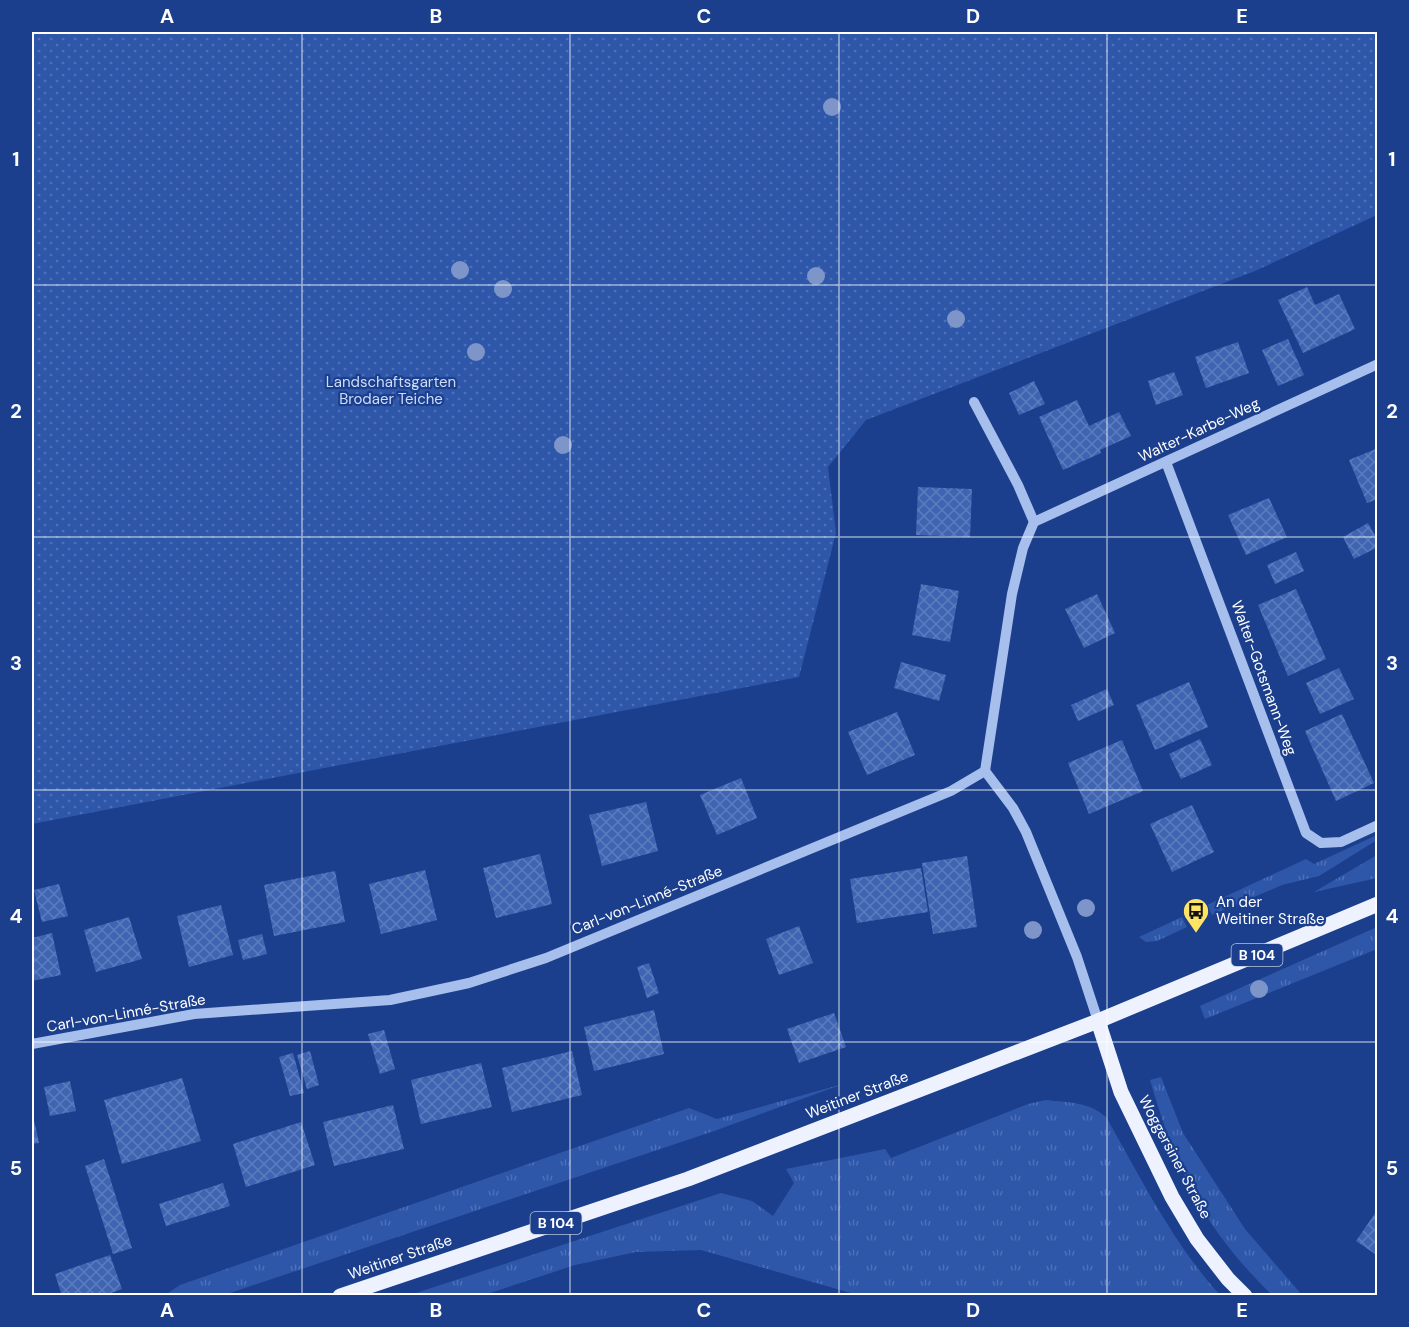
<svg xmlns="http://www.w3.org/2000/svg" width="1409" height="1327" viewBox="0 0 1409 1327" font-family="'DM Sans',sans-serif">
<style>
.grass{fill:url(#grass-tufts)}
.park{fill:url(#park-dots)}
.building{fill:url(#building-cross-hatch)}
.lines{fill:none;stroke-linecap:round;stroke-linejoin:round}
.minor{stroke:#a7bfed;stroke-width:10}
.major{stroke:#eef2ff;stroke-width:15}
.tree{fill:#7d95c8}
.grid{fill:none;stroke:#fff;stroke-width:1.5;stroke-opacity:0.55}
.labels{text-anchor:middle;stroke-width:4.5;stroke-linejoin:round;paint-order:stroke}
.shield{fill:#1b3f8c;stroke:#bbc5dc;stroke-width:1.5}
.shield-label{font-size:14px;font-weight:bold;fill:#fff}
.park-label{font-size:15px;fill:#cddcfa;stroke:#1b3f8c}
.street-label{font-size:15px;fill:#fff;stroke:#1b3f8c}
.poi-label{font-size:15px;fill:#fff;stroke:#1b3f8c;text-anchor:start}
.neatline{fill:none;stroke:#fff;stroke-width:2}
.grid-label{font-size:20px;text-anchor:middle;font-weight:bold;fill:#fff}
</style>
<defs>
<pattern id="grass-tufts" width="24" height="20" patternUnits="userSpaceOnUse" patternTransform="scale(1.5)"><rect width="24" height="20" fill="#2e57aa"/><path d="M3 7l-1-3M5 7V3M7 7l1-3M15 17l-1-3M17 17v-4M19 17l1-3" fill="none" stroke="#4d70b7"/></pattern>
<pattern id="park-dots" width="8" height="8" patternUnits="userSpaceOnUse" patternTransform="scale(1.5)"><rect width="8" height="8" fill="#2e57aa"/><path d="M2 2h.1M6 6h.1" fill="none" stroke="#4d70b7" stroke-width="1.8" stroke-linecap="round"/></pattern>
<pattern id="building-cross-hatch" width="8" height="8" patternUnits="userSpaceOnUse" patternTransform="scale(1.5)"><rect width="8" height="8" fill="#3f65b2"/><path d="M0 0l8 8M0 8l8-8" fill="none" stroke="#5c7cbe"/></pattern>
</defs>
<rect width="100%" height="100%" fill="#1b3f8c"/>
<g class="grass">
<path d="M 1377,835 L 1377,840 L 1319,876 L 1282,885 L 1212,915 L 1207,905 L 1306,859 L 1314,864 Z"/>
<path d="M 1377,855 L 1377,878 L 1314,892 Z"/>
<path d="M 1182,917 L 1187,927 L 1157,941 L 1146,942 L 1139,937 Z"/>
<path d="M 1377,927 L 1377,949 L 1205,1019 L 1200,1006 Z"/>
<path d="M 1161,1077 L 1183,1133 L 1245,1229 L 1302,1295 L 1272,1295 C 1240,1264 1211,1228 1191,1189 C 1173,1154 1161,1117 1150,1080 Z"/>
<path d="M 843,1084 L 717,1130 L 224,1295 L 165,1295 L 180,1285 L 689,1108 L 717,1119 Z"/>
<path d="M 1046,1100 C 1070,1103 1087,1101 1106,1117 C 1141,1178 1173,1244 1220,1295 L 858,1295 L 701,1250 L 636,1252 L 575,1265 L 484,1295 L 410,1295 L 721,1193 L 752,1201 L 773,1216 L 794,1183 L 786,1169 L 885,1149 L 891,1158 L 1028,1104 Z"/>
</g>
<path class="park" d="M 32,32 L 1377,32 L 1377,215 L 1255,271 L 866,420 L 828,467 L 836,533 L 799,677 L 32,824 Z"/>
<g class="building">
<path d="M 1307,287 L 1315,305 L 1339,294 L 1355,329 L 1303,353 L 1278,300 Z"/>
<path d="M 1288,339 L 1304,375 L 1278,386 L 1262,350 Z"/>
<path d="M 1238,342 L 1249,373 L 1206,388 L 1195,357 Z"/>
<path d="M 1174,372 L 1183,395 L 1156,405 L 1148,381 Z"/>
<path d="M 1034,381 L 1045,404 L 1019,415 L 1009,393 Z"/>
<path d="M 1077,400 L 1089,426 L 1119,412 L 1131,436 L 1100,450 L 1101,453 L 1063,470 L 1039,417 Z"/>
<path d="M 1378,448 L 1378,499 L 1367,503 L 1349,460 Z"/>
<path d="M 918,487 L 972,489 L 970,537 L 916,535 Z"/>
<path d="M 1269,498 L 1287,537 L 1246,555 L 1228,515 Z"/>
<path d="M 1368,523 L 1378,541 L 1378,547 L 1354,559 L 1343,537 Z"/>
<path d="M 1296,552 L 1304,571 L 1275,584 L 1267,565 Z"/>
<path d="M 921,584 L 959,591 L 950,642 L 912,635 Z"/>
<path d="M 1296,589 L 1326,659 L 1288,676 L 1258,605 Z"/>
<path d="M 1097,594 L 1115,633 L 1084,648 L 1065,609 Z"/>
<path d="M 901,662 L 946,675 L 939,701 L 894,688 Z"/>
<path d="M 1339,668 L 1354,699 L 1320,714 L 1306,683 Z"/>
<path d="M 1189,682 L 1208,727 L 1155,750 L 1136,705 Z"/>
<path d="M 1107,689 L 1114,705 L 1078,721 L 1071,705 Z"/>
<path d="M 897,712 L 915,755 L 867,775 L 848,732 Z"/>
<path d="M 1342,714 L 1374,783 L 1336,801 L 1305,731 Z"/>
<path d="M 1200,739 L 1212,765 L 1181,779 L 1169,754 Z"/>
<path d="M 1122,740 L 1143,791 L 1089,814 L 1068,763 Z"/>
<path d="M 741,778 L 757,818 L 717,835 L 700,795 Z"/>
<path d="M 646,802 L 658,851 L 602,866 L 589,815 Z"/>
<path d="M 1192,805 L 1214,852 L 1172,872 L 1150,824 Z"/>
<path d="M 540,854 L 552,904 L 496,918 L 483,868 Z"/>
<path d="M 967,856 L 977,927 L 933,934 L 922,863 Z"/>
<path d="M 921,868 L 928,912 L 857,923 L 850,879 Z"/>
<path d="M 425,870 L 437,920 L 381,934 L 369,884 Z"/>
<path d="M 335,871 L 345,922 L 274,936 L 264,885 Z"/>
<path d="M 59,884 L 68,916 L 42,922 L 34,890 Z"/>
<path d="M 221,905 L 233,955 L 189,967 L 177,916 Z"/>
<path d="M 129,917 L 142,959 L 96,972 L 84,930 Z"/>
<path d="M 799,926 L 813,963 L 779,975 L 766,939 Z"/>
<path d="M 52,933 L 61,975 L 32,981 L 32,938 Z"/>
<path d="M 262,934 L 267,954 L 243,960 L 238,940 Z"/>
<path d="M 649,963 L 659,993 L 647,998 L 637,967 Z"/>
<path d="M 654,1010 L 664,1054 L 594,1071 L 584,1027 Z"/>
<path d="M 834,1013 L 846,1047 L 799,1063 L 787,1029 Z"/>
<path d="M 384,1030 L 395,1069 L 380,1074 L 368,1034 Z"/>
<path d="M 310,1051 L 319,1085 L 307,1089 L 297,1055 Z"/>
<path d="M 572,1051 L 582,1095 L 512,1112 L 502,1068 Z"/>
<path d="M 293,1053 L 304,1093 L 290,1096 L 279,1057 Z"/>
<path d="M 481,1063 L 492,1107 L 421,1124 L 411,1080 Z"/>
<path d="M 182,1078 L 201,1141 L 122,1164 L 104,1100 Z"/>
<path d="M 70,1081 L 76,1111 L 50,1116 L 44,1087 Z"/>
<path d="M 393,1105 L 404,1149 L 334,1166 L 323,1122 Z"/>
<path d="M 32,1111 L 39,1143 L 32,1144 Z"/>
<path d="M 301,1122 L 315,1165 L 246,1187 L 233,1144 Z"/>
<path d="M 104,1159 L 132,1248 L 113,1254 L 85,1166 Z"/>
<path d="M 223,1183 L 230,1206 L 166,1226 L 159,1204 Z"/>
<path d="M 1378,1209 L 1378,1256 L 1356,1241 Z"/>
<path d="M 110,1255 L 122,1289 L 103,1296 L 62,1296 L 55,1274 Z"/>
</g>
<g class="lines">
<g class="minor">
<path d="M 974,402 L 1018,485 L 1034,522"/>
<path d="M 1166,462 L 1306,833 L 1321,843 L 1341,842 L 1378,825"/>
<path d="M 985,771 L 1012,594 L 1023,548 L 1034,522 L 1378,364"/>
<path d="M 985,771 L 1013,808 L 1026,832 L 1077,957 L 1098,1021"/>
<path d="M 32,1044 L 194,1014 L 390,1000 L 469,983 L 546,958 L 951,791 L 985,771"/>
</g>
<g class="major">
<path d="M 1098,1021 L 1121,1092 L 1172,1197 L 1197,1239 L 1228,1279 L 1245,1296"/>
<path d="M 340,1296 L 688,1179 L 1098,1021 L 1378,904"/>
</g>
</g>
<g class="tree">
<circle cx="832" cy="107" r="9"/>
<circle cx="460" cy="270" r="9"/>
<circle cx="816" cy="276" r="9"/>
<circle cx="503" cy="289" r="9"/>
<circle cx="956" cy="319" r="9"/>
<circle cx="476" cy="352" r="9"/>
<circle cx="563" cy="445" r="9"/>
<circle cx="1086" cy="908" r="9"/>
<circle cx="1033" cy="930" r="9"/>
<circle cx="1259" cy="989" r="9"/>
</g>
<path class="grid" d="M 302,32 L 302,1296M 570,32 L 570,1296M 839,32 L 839,1296M 1107,32 L 1107,1296M 32,285 L 1378,285M 32,537 L 1378,537M 32,790 L 1378,790M 32,1042 L 1378,1042"/>
<defs>
<g id="bus-pin" transform="scale(1.35)"><path d="M0 17L-7.5 6A9.5 9.5 0 1 1 7.5 6Z" fill="#fee464" stroke="#1b3f8c"/><path d="M-5-6H5V4H4V6H2V4H-2V6H-4V4H-5ZM-3.5-4V0h7V-4ZM-3.5 1.2v1.5H-2V1.2ZM2 1.2v1.5H3.5V1.2Z" fill="#111"/></g>
</defs>
<g fill-rule="evenodd">
<use href="#bus-pin" x="1196" y="911"/>
</g>
<g class="labels">
<g class="shield">
<rect x="1231.5" y="944" width="51" height="22" rx="4.5"/>
<rect x="530.5" y="1212" width="51" height="22" rx="4.5"/>
</g>
<g class="shield-label">
<text x="1257" y="960">B 104</text>
<text x="556" y="1228">B 104</text>
</g>
<g class="park-label">
<text x="391" y="387">Landschaftsgarten<tspan x="391" dy="17">Brodaer Teiche</tspan></text>
</g>
<g class="street-label">
<text transform="translate(1199 430) rotate(-25)" y="5">Walter-Karbe-Weg</text>
<text transform="translate(1264 678) rotate(70)" y="5">Walter-Gotsmann-Weg</text>
<text transform="translate(647 900) rotate(-22)" y="5">Carl-von-Linné-Straße</text>
<text transform="translate(126 1013) rotate(-10)" y="5">Carl-von-Linné-Straße</text>
<text transform="translate(857 1095) rotate(-21)" y="5">Weitiner Straße</text>
<text transform="translate(1175 1157) rotate(62)" y="5">Woggersiner Straße</text>
<text transform="translate(400 1257) rotate(-19)" y="5">Weitiner Straße</text>
</g>
<g class="poi-label">
<text x="1216" y="907">An der<tspan x="1216" dy="17">Weitiner Straße</tspan></text>
</g>
</g>
<rect width="1409" height="1327" fill="none" stroke="#1b3f8c" stroke-width="66"/>
<rect x="33" y="33" width="1343" height="1261" class="neatline"/>
<g class="grid-label">
<text x="167" y="23">A</text>
<text x="436" y="23">B</text>
<text x="704" y="23">C</text>
<text x="973" y="23">D</text>
<text x="1242" y="23">E</text>
<text x="16" y="166">1</text>
<text x="1392" y="166">1</text>
<text x="16" y="418">2</text>
<text x="1392" y="418">2</text>
<text x="16" y="670">3</text>
<text x="1392" y="670">3</text>
<text x="16" y="923">4</text>
<text x="1392" y="923">4</text>
<text x="16" y="1175">5</text>
<text x="1392" y="1175">5</text>
<text x="167" y="1317">A</text>
<text x="436" y="1317">B</text>
<text x="704" y="1317">C</text>
<text x="973" y="1317">D</text>
<text x="1242" y="1317">E</text>
</g>
</svg>
